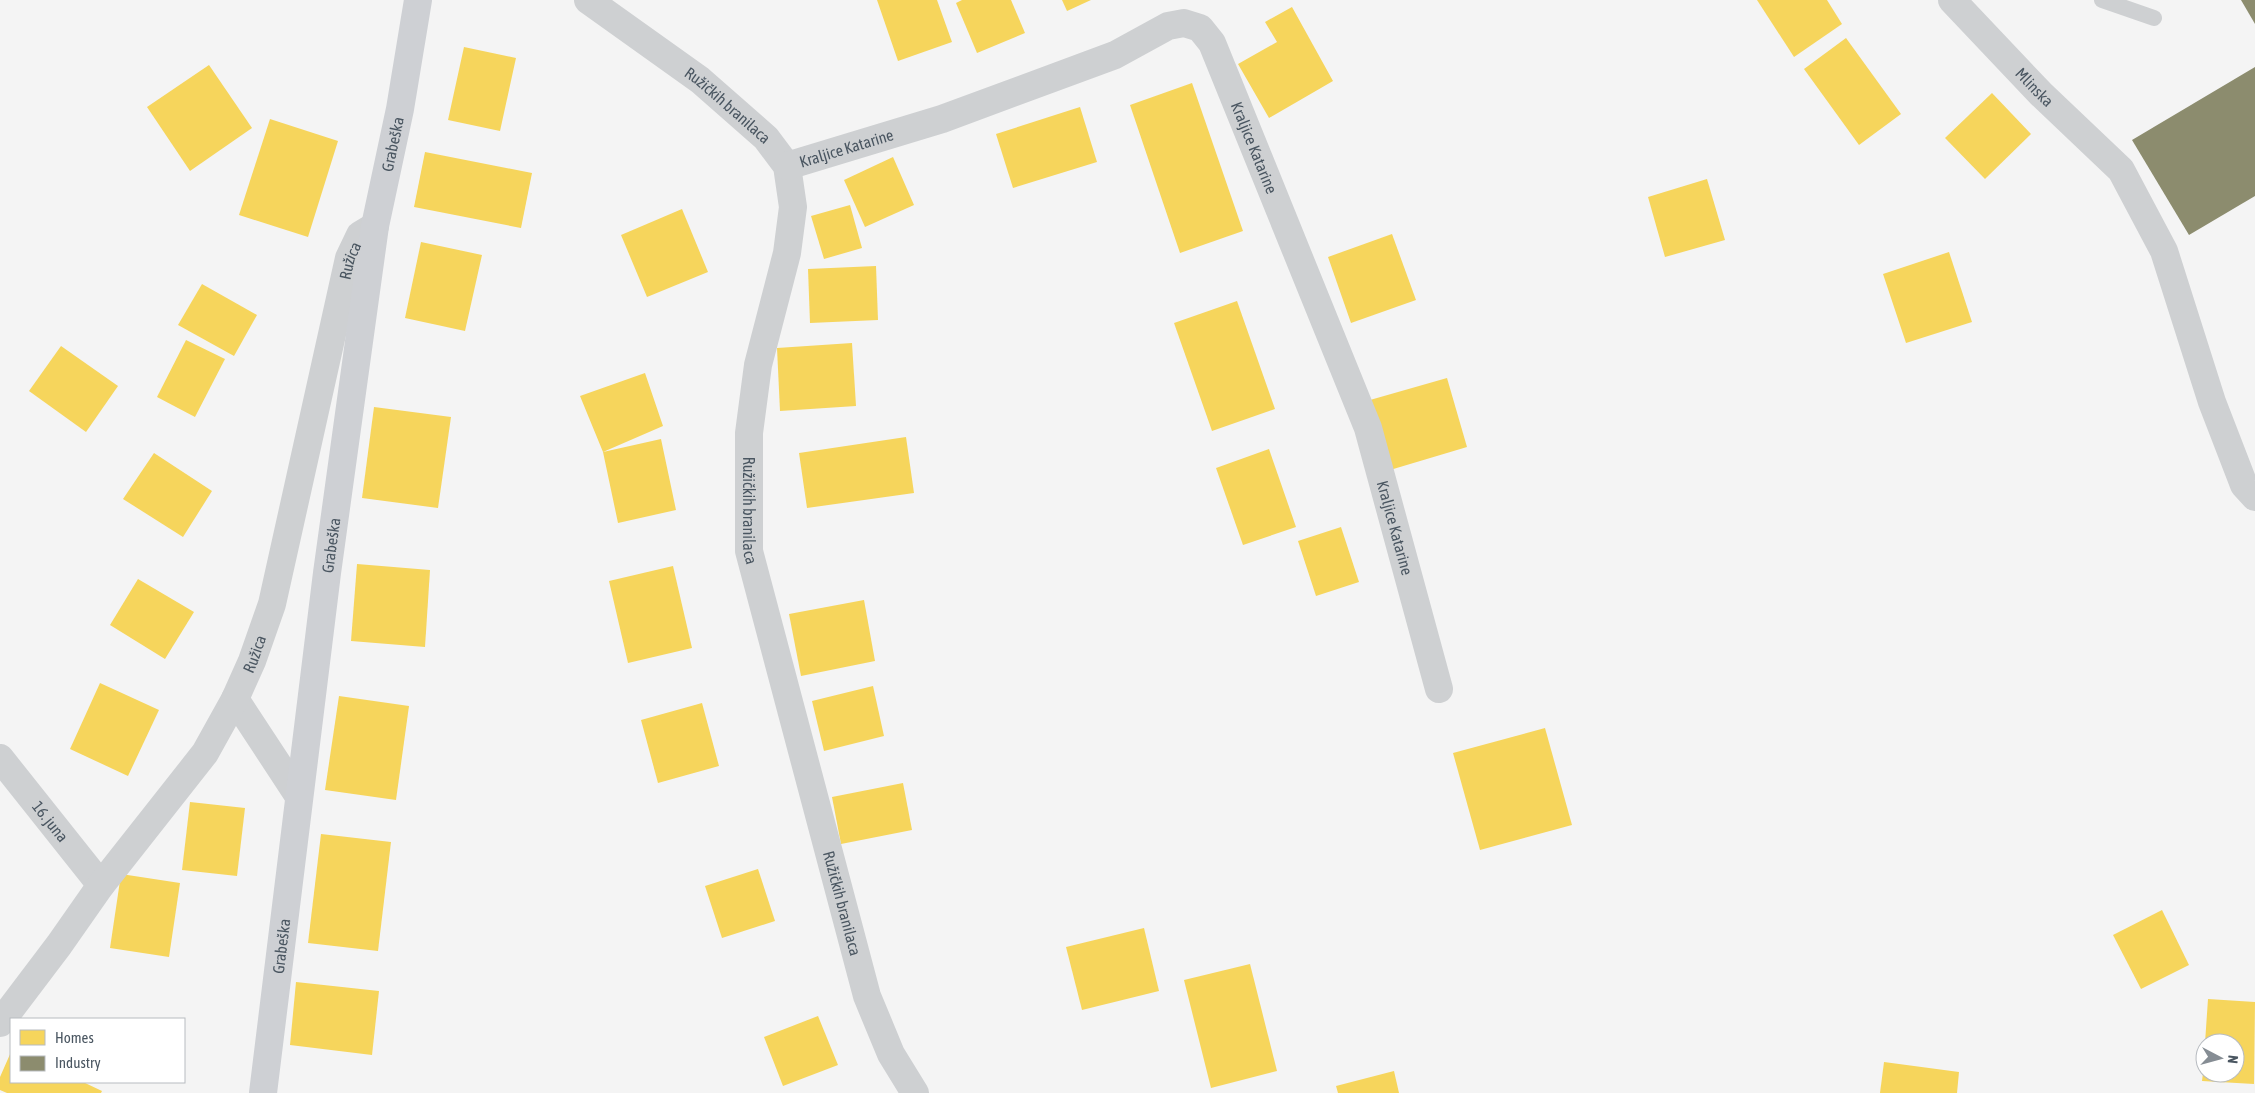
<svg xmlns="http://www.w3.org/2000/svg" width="2255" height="1093" viewBox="0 0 2255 1093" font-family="'Asap Condensed',sans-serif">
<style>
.homes{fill:#f6d55c}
.industry{fill:#8c8c6e}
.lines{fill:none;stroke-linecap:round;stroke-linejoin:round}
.lane{stroke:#ced0d2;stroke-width:16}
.street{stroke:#ced0d2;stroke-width:28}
.secondary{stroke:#ced0d4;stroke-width:28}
.labels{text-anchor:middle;stroke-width:5;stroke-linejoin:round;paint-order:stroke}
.street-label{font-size:16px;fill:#4a5661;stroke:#fff}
</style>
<rect width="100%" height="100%" fill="#f4f4f4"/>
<g class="homes">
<path d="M 877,0 L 937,0 L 952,42 L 898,61 Z"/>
<path d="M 962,0 L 1011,0 L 1025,33 L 977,53 L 956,3 Z"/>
<path d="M 1062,0 L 1091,0 L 1067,11 Z"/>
<path d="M 1757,0 L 1827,0 L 1842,24 L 1794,57 Z"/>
<path d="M 1292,7 L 1333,81 L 1269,118 L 1238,64 L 1277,42 L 1265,22 Z"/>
<path d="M 1846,38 L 1901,114 L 1859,145 L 1804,69 Z"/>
<path d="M 464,47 L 516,58 L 500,131 L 448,120 Z"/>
<path d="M 209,65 L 252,128 L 190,171 L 147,107 Z"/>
<path d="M 1192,83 L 1243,231 L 1180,253 L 1130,105 Z"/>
<path d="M 1992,93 L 2031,134 L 1985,179 L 1945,138 Z"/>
<path d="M 1080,107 L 1097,162 L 1013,188 L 996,134 Z"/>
<path d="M 270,119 L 338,141 L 308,237 L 239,215 Z"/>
<path d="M 425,152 L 532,173 L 521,228 L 414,207 Z"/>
<path d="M 893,157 L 914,205 L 865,227 L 844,180 Z"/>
<path d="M 1707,179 L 1725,240 L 1665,257 L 1648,197 Z"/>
<path d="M 850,205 L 862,248 L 824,259 L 811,216 Z"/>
<path d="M 682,209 L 708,272 L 647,297 L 621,235 Z"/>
<path d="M 1392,234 L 1416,300 L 1351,323 L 1328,257 Z"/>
<path d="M 421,242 L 482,255 L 465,331 L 405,318 Z"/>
<path d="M 1949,252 L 1972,322 L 1906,343 L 1883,274 Z"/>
<path d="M 876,266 L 878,320 L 810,323 L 808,269 Z"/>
<path d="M 202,284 L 257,315 L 234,356 L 178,325 Z"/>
<path d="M 1237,301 L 1275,409 L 1212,431 L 1174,323 Z"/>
<path d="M 186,340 L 225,359 L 195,417 L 157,397 Z"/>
<path d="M 852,343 L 856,406 L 780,411 L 777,348 Z"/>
<path d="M 61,346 L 118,386 L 86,432 L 29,391 Z"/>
<path d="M 645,373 L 663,426 L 603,452 L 661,439 L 676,510 L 618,523 L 603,452 L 580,396 Z"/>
<path d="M 1447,378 L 1467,447 L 1390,470 L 1370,400 Z"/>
<path d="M 374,407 L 451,417 L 438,508 L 362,498 Z"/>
<path d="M 906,437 L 914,493 L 807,508 L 799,453 Z"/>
<path d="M 1269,449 L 1296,527 L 1243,545 L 1216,468 Z"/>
<path d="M 154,453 L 212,491 L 183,537 L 123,499 Z"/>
<path d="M 1341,527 L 1359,582 L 1316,596 L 1298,541 Z"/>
<path d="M 357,564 L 430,570 L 425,647 L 351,641 Z"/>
<path d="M 673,566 L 692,648 L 628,663 L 609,581 Z"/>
<path d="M 138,579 L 194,612 L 165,659 L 110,625 Z"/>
<path d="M 864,600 L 875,661 L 801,676 L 789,614 Z"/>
<path d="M 100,683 L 159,710 L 128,776 L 70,749 Z"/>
<path d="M 873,686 L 884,736 L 824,751 L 812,701 Z"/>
<path d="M 339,696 L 409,706 L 396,800 L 325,790 Z"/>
<path d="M 702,703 L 719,766 L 658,783 L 641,720 Z"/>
<path d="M 1545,728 L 1572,825 L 1480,850 L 1453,753 Z"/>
<path d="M 903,783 L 912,830 L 841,844 L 832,797 Z"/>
<path d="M 190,802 L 245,808 L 237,876 L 182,870 Z"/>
<path d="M 321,834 L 391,842 L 378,951 L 308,943 Z"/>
<path d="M 758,869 L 775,921 L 722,938 L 705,886 Z"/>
<path d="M 121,874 L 180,883 L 169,957 L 110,948 Z"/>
<path d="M 2162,910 L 2189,965 L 2141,989 L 2113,935 Z"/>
<path d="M 1144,928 L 1159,991 L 1082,1010 L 1066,947 Z"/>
<path d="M 1250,964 L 1277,1071 L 1211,1088 L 1184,980 Z"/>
<path d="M 296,982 L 379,991 L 372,1055 L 290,1045 Z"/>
<path d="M 2208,999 L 2255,1002 L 2254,1084 L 2202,1081 L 2204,1065 L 2205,1073 L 2235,1073 L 2235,1043 L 2205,1043 Z"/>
<path d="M 818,1016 L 838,1065 L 783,1086 L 764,1037 Z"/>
<path d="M 11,1052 L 11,1082 L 83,1082 L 102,1091 L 101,1093 L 7,1093 L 0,1090 L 0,1077 Z"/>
<path d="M 1884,1062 L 1959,1072 L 1957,1093 L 1880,1093 Z"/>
<path d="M 1394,1071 L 1399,1093 L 1338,1093 L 1336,1086 Z"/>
</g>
<g class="industry">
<path d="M 2241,0 L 2255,0 L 2255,24 Z"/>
<path d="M 2255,67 L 2255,196 L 2189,235 L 2132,140 Z"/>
</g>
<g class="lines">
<path class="lane" d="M 2102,0 L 2154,18"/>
<g class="street">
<path id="s1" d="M 588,0 L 700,80 L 766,138 L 787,166 L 793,207 L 787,253 L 758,365 L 749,433 L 749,551 L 867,996 L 891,1054 L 915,1093"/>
<path id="s2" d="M 1952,0 L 2041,94 L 2121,170 L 2164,251 L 2212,402 L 2244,485 L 2255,497"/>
<path id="s3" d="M 787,166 L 942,119 L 1115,55 L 1168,26 L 1184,23 L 1200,28 L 1212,43 L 1368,428 L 1439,689"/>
<path d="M 235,699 L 298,795"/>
<path id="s4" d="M 0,758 L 101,885"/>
<path id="s5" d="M 0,1023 L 59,945 L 101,885 L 205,753 L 235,699 L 252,661 L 272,604 L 349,258 L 360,235 L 375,226"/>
</g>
<path class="secondary" id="s6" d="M 263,1093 L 327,573 L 375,226 L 400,109 L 418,0"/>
</g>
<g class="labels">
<g class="street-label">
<text dy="6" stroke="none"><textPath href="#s2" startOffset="120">Mlinska</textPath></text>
<text dy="6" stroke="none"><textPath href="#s1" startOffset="175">Ružičkih branilaca</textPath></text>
<text dy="6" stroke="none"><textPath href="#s6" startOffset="958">Grabeška</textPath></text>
<text dy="6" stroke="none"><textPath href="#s3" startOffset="62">Kraljice Katarine</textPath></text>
<text dy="6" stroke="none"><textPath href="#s3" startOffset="572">Kraljice Katarine</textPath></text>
<text dy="6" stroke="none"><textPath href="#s5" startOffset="855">Ružica</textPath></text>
<text dy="6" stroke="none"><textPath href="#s1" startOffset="610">Ružičkih branilaca</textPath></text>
<text dy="6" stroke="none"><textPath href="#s3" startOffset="978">Kraljice Katarine</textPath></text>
<text dy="6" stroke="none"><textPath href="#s6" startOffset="552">Grabeška</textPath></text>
<text dy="6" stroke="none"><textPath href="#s5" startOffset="450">Ružica</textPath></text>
<text dy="6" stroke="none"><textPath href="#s4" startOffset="81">16. juna</textPath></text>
<text dy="6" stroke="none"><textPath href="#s1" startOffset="1015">Ružičkih branilaca</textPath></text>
<text dy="6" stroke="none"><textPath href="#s6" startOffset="148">Grabeška</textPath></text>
</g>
</g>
<rect x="10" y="1018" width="175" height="65" fill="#ffffff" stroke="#b7bbc0"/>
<rect x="20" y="1030" width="25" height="15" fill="#f6d55c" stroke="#b7bbc0"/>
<text x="55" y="1043" font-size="15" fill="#4a5661">Homes</text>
<rect x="20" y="1056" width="25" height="15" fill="#8c8c6e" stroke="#b7bbc0"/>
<text x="55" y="1068" font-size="15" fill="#4a5661">Industry</text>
<g transform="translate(2220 1058) rotate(96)"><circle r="24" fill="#ffffff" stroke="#b7bbc0"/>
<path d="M0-4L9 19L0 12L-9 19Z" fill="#868d94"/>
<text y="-8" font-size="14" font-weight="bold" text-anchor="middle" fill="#4a5661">N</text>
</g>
</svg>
